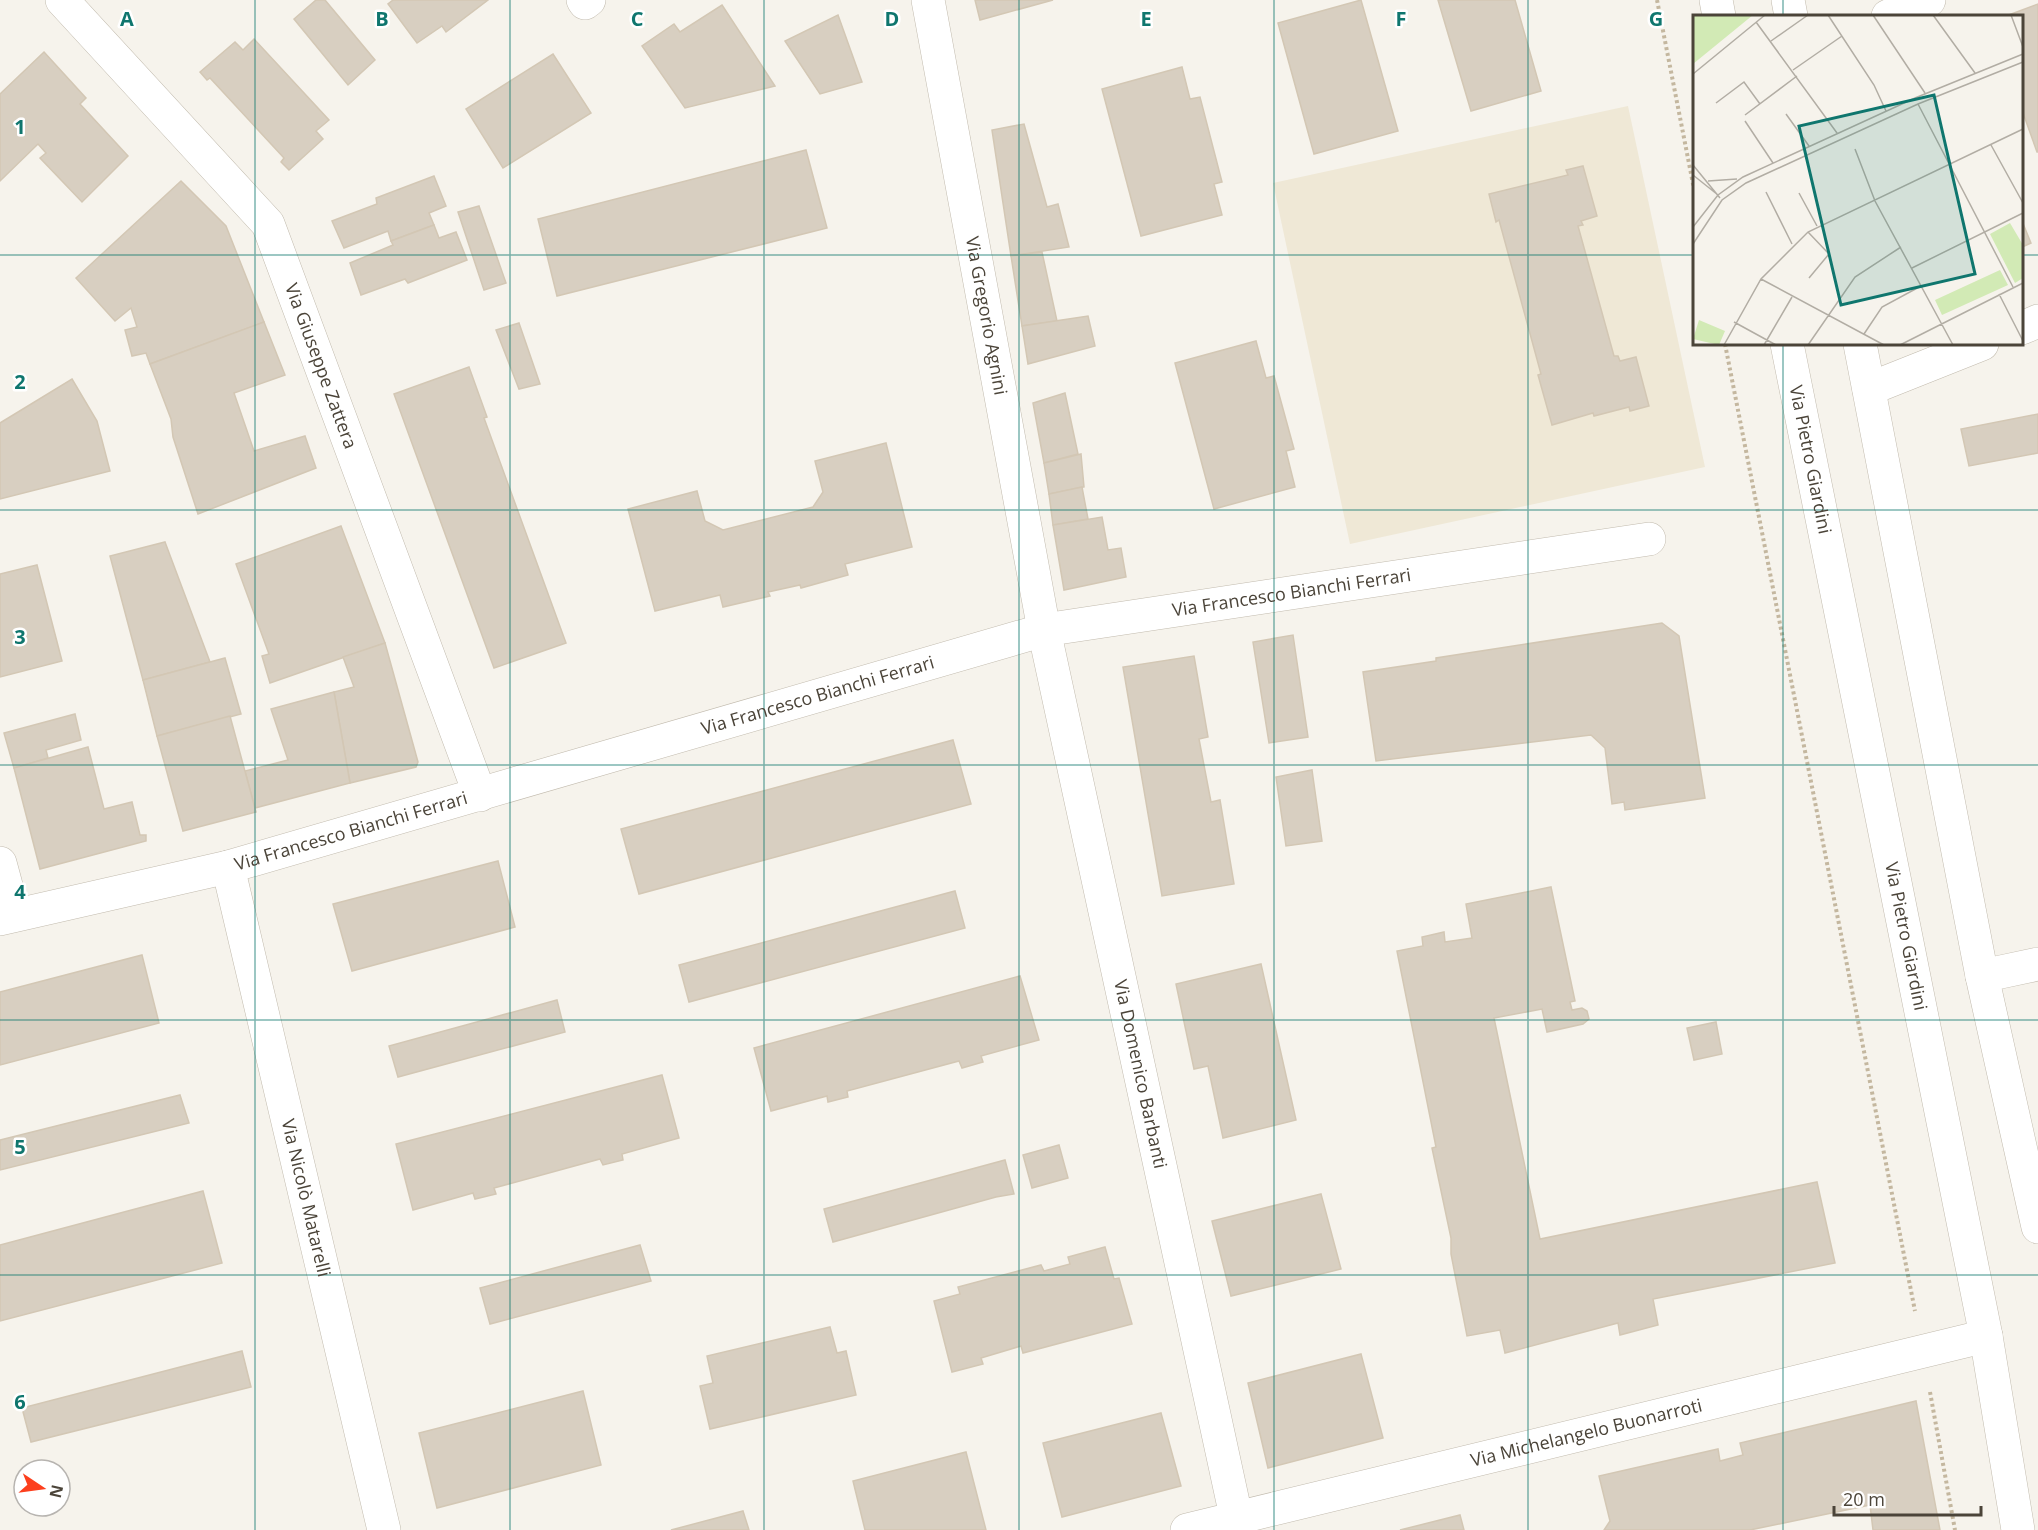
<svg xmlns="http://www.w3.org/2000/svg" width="2038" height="1530" viewBox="0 0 2038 1530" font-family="'Open Sans',sans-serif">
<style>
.education{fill:#efe8d6}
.building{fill:#d8cfc1;stroke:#d3c7b4;stroke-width:1.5}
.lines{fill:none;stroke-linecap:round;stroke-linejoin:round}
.minor-casing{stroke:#c2bbae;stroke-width:34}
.path{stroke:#c4b79f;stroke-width:4;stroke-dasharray:3 3;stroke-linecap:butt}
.minor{stroke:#fff;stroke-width:33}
.grid{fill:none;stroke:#0f766e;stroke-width:1.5;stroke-opacity:0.55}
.labels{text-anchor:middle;stroke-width:5;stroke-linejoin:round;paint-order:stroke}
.street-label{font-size:18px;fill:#4b4439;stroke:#fff}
.inset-road{fill:none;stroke:#b2ada4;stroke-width:1.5}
.view{fill:#0f766e;fill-opacity:0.15;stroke:#0f766e;stroke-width:3}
.inset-edge{fill:none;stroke:#4b4439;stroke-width:3}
.grid-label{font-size:20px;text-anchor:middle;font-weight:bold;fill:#0f766e;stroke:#fff;stroke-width:5;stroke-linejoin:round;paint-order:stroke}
</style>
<rect width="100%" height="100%" fill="#f6f3ec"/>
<path class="education" d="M 1628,106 L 1705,467 L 1350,544 L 1273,183 Z"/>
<g class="building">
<path d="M 316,0 L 325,0 L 375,60 L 348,85 L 294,19 Z"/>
<path d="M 393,0 L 488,0 L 446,32 L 442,26 L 417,43 L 388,4 Z"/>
<path d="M 975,0 L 1053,0 L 980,20 Z"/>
<path d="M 1361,0 L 1398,131 L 1314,154 L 1278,23 Z"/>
<path d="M 1438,0 L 1515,0 L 1541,91 L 1471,111 Z"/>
<path d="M 2038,4 L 2038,152 L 2037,152 L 2022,110 L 2022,16 L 2006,16 Z"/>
<path d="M 722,5 L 775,86 L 685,108 L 642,46 L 674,24 L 680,32 Z"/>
<path d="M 838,15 L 862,82 L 820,94 L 785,41 Z"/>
<path d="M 254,39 L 329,120 L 316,131 L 323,139 L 289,170 L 281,162 L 284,158 L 210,78 L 207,80 L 200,72 L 235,42 L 243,50 Z"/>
<path d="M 44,52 L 86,98 L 80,104 L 128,156 L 82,202 L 40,158 L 46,153 L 38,144 L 0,181 L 0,94 Z"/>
<path d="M 553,54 L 591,113 L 503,168 L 466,109 Z"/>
<path d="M 1182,67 L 1190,99 L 1200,97 L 1222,182 L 1214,184 L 1222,215 L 1141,236 L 1102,89 Z"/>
<path d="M 1024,124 L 1047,207 L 1058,204 L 1069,247 L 1011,256 L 992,130 Z"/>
<path d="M 806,150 L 827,228 L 557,296 L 538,219 Z"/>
<path d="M 1583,166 L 1597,216 L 1581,221 L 1583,225 L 1578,226 L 1614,356 L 1618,356 L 1620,361 L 1636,357 L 1649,406 L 1630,411 L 1629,407 L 1594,416 L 1593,413 L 1552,425 L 1538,375 L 1541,374 L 1499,220 L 1496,222 L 1489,194 L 1568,175 L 1566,170 Z"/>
<path d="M 434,176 L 446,206 L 429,213 L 434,225 L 391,241 L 388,231 L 344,248 L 332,221 L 377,204 L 376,198 Z"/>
<path d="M 181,181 L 226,226 L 264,322 L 150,364 L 146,353 L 132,356 L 125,330 L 137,327 L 131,308 L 115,321 L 76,278 Z"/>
<path d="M 479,206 L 506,283 L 484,290 L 458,212 Z"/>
<path d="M 2022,221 L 2031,243 L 2022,247 Z"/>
<path d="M 434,225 L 439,238 L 456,232 L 467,260 L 408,283 L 405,279 L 361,295 L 350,263 L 393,245 L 391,241 Z"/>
<path d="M 1042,252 L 1057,321 L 1022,326 L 1011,256 Z"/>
<path d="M 1088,316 L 1095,346 L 1028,364 L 1022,326 Z"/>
<path d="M 264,322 L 285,375 L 234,393 L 254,451 L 305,436 L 316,468 L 198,514 L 173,437 L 171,419 L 150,364 Z"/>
<path d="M 519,323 L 540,384 L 519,389 L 496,330 Z"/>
<path d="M 1256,341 L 1266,378 L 1274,376 L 1294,449 L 1286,451 L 1295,487 L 1214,509 L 1175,363 Z"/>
<path d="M 469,367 L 487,417 L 484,418 L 566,643 L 494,668 L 394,394 Z"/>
<path d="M 72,379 L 97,421 L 110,471 L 0,499 L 0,423 Z"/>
<path d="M 1065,393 L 1078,454 L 1044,463 L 1033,403 Z"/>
<path d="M 2038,414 L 2038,453 L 1969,466 L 1961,429 Z"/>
<path d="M 886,443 L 912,547 L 845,564 L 848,575 L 801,588 L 800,585 L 768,592 L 770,596 L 723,607 L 720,595 L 655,611 L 628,509 L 697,491 L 705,521 L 723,530 L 813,507 L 823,492 L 815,461 Z"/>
<path d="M 1081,454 L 1084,487 L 1049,494 L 1044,463 Z"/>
<path d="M 1082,487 L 1088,519 L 1053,525 L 1049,494 Z"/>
<path d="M 1102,517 L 1108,550 L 1121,548 L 1126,577 L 1064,590 L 1053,525 Z"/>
<path d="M 341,526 L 385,643 L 270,683 L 262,656 L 269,654 L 236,564 Z"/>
<path d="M 165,542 L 210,662 L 143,680 L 110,556 Z"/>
<path d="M 37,565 L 62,661 L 0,677 L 0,574 Z"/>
<path d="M 1662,623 L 1679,636 L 1705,798 L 1625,810 L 1624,802 L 1612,804 L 1605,748 L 1591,735 L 1376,761 L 1363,672 L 1436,661 L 1436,658 Z"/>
<path d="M 1293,635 L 1308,737 L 1269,743 L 1253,642 Z"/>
<path d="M 385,643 L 418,762 L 416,767 L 350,783 L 334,692 L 354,687 L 343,657 Z"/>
<path d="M 1194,656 L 1208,737 L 1199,739 L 1211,802 L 1220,800 L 1234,884 L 1162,896 L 1123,667 Z"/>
<path d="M 225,658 L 241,714 L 157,736 L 143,680 Z"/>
<path d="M 334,692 L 350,783 L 255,808 L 245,771 L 288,760 L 271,709 Z"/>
<path d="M 75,714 L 81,740 L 46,750 L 48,758 L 14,768 L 4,733 Z"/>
<path d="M 230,716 L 256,812 L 183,831 L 157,736 Z"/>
<path d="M 953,740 L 971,804 L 639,894 L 621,829 Z"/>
<path d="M 88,747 L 104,809 L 132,802 L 140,835 L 146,835 L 146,841 L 40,869 L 14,768 Z"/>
<path d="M 1312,770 L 1322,841 L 1286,846 L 1276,777 Z"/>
<path d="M 498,861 L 515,927 L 352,971 L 333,904 Z"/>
<path d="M 1551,887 L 1575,1001 L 1570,1002 L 1572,1010 L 1582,1008 L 1587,1011 L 1589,1019 L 1583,1024 L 1547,1032 L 1542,1009 L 1494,1018 L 1540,1239 L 1817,1182 L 1835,1263 L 1653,1299 L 1658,1325 L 1620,1335 L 1618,1323 L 1505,1353 L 1500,1330 L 1467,1336 L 1451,1254 L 1451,1238 L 1432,1148 L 1436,1147 L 1397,951 L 1423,946 L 1422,937 L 1444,932 L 1445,942 L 1472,938 L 1466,904 Z"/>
<path d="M 955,891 L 965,928 L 689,1002 L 679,965 Z"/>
<path d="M 142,955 L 159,1023 L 0,1065 L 0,992 Z"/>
<path d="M 1261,964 L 1296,1120 L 1223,1138 L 1208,1066 L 1194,1069 L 1176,984 Z"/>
<path d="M 1020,976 L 1039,1040 L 981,1056 L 983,1062 L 962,1068 L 959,1061 L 847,1091 L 848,1097 L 828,1102 L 827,1096 L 771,1111 L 754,1048 Z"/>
<path d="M 557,1000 L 565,1032 L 398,1077 L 389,1046 Z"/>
<path d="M 1716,1022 L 1722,1054 L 1694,1060 L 1687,1028 Z"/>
<path d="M 662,1075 L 679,1138 L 622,1154 L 623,1160 L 603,1165 L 600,1159 L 494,1188 L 496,1194 L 475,1199 L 473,1193 L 413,1210 L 396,1144 Z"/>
<path d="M 180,1095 L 189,1123 L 0,1170 L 0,1140 Z"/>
<path d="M 1059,1145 L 1068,1178 L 1032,1188 L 1023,1155 Z"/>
<path d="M 1005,1160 L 1014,1194 L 996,1197 L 833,1242 L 824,1209 Z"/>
<path d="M 203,1191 L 222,1263 L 0,1321 L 0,1245 Z"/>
<path d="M 1321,1194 L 1341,1269 L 1231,1296 L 1212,1221 Z"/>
<path d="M 640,1245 L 651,1281 L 490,1324 L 480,1288 Z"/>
<path d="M 1105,1247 L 1114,1279 L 1119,1278 L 1132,1324 L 1023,1353 L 1021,1346 L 981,1358 L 983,1364 L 952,1372 L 934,1301 L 960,1294 L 958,1287 L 1041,1265 L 1044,1271 L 1070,1264 L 1068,1257 Z"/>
<path d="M 830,1327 L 837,1353 L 846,1351 L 856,1395 L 710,1429 L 700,1386 L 713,1383 L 707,1356 Z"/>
<path d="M 242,1351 L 251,1387 L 31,1442 L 22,1408 Z"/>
<path d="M 1361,1354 L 1383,1438 L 1268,1468 L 1248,1383 Z"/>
<path d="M 583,1391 L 601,1465 L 437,1508 L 419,1433 Z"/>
<path d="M 1916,1401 L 1940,1530 L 1873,1530 L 1870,1505 L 1750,1530 L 1604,1530 L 1610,1521 L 1599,1476 L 1718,1449 L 1720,1461 L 1743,1455 L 1740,1443 Z"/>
<path d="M 1161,1413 L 1181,1486 L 1062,1517 L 1043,1443 Z"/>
<path d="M 966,1452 L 986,1530 L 865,1530 L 853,1481 Z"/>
<path d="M 743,1511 L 749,1530 L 671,1530 Z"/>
<path d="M 1460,1515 L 1464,1530 L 1400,1530 Z"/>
</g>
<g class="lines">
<g class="minor-casing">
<g id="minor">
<path id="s1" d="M 62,0 L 268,224 L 480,795"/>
<path d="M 583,0 L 585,3 L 589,0"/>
<path id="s2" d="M 928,0 L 1044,630 L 1239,1530"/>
<path d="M 1716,0 L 1719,16"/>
<path d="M 1788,0 L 1791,16"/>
<path d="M 1888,16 L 1929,0"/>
<path d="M 2022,328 L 2038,321"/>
<path id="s3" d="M 1787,344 L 1986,1336 L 2018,1530"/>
<path d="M 1860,344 L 1982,976 L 2038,1227"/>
<path d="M 1869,389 L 1982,344"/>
<path d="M 0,863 L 14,915"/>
<path id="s4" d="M 228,867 L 384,1530"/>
<path id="s5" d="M 0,919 L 228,867 L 1044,630 L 1649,539"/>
<path d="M 1982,976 L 2038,964"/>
<path id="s6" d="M 1187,1530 L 1986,1336"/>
</g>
</g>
<g class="path">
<path d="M 1657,0 L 1694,189"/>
<path d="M 1725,344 L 1915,1311"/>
<path d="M 1930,1392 L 1955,1530"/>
</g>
<use href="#minor" class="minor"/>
</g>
<path class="grid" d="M 255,0 L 255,1530M 510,0 L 510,1530M 764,0 L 764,1530M 1019,0 L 1019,1530M 1274,0 L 1274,1530M 1528,0 L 1528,1530M 1783,0 L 1783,16M 0,255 L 1694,255M 2022,255 L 2038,255M 1783,344 L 1783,1530M 0,510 L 2038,510M 0,765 L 2038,765M 0,1020 L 2038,1020M 0,1275 L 2038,1275"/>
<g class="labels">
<g class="street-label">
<text dy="6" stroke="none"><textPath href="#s2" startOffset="321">Via Gregorio Agnini</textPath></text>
<text dy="6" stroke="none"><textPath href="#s1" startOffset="456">Via Giuseppe Zattera</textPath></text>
<text dy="6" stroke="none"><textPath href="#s3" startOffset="118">Via Pietro Giardini</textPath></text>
<text dy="6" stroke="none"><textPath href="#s5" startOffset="1334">Via Francesco Bianchi Ferrari</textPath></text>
<text dy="6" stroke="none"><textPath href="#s5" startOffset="848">Via Francesco Bianchi Ferrari</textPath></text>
<text dy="6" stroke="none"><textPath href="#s5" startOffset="362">Via Francesco Bianchi Ferrari</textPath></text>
<text dy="6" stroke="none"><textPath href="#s3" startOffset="604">Via Pietro Giardini</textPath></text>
<text dy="6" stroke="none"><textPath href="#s2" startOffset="1095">Via Domenico Barbanti</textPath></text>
<text dy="6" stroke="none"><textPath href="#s4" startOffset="340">Via Nicolò Matarelli</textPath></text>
<text dy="6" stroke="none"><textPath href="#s6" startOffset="411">Via Michelangelo Buonarroti</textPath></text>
</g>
</g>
<g transform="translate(1693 15)">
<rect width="330" height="330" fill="#f6f3ec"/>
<path d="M 0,0 L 60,0 L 0,49 ZM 317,208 L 330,230 L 330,263 L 322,268 L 297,219 ZM 307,255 L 315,270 L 249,300 L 242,285 ZM 6,305 L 32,316 L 26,330 L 0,324 Z" fill="#d2eab5"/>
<path class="inset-road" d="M 135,0 L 181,70 L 193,96M 180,0 L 232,78M 240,0 L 282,58M 318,0 L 330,32M 63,7 L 144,118M 78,26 L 115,0M 100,55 L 149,21M 0,59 L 72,0M 23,88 L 51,67 L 67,89M 225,89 L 320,272M 93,99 L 116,131M 52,100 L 104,61M 52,106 L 80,148M 298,130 L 330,188M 162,134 L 182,186 L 260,330M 0,150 L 27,183M 0,160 L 25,180M 15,166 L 44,164M 73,177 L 99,229M 106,178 L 124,211M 0,212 L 25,180 L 50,162 L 222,83 L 330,39M 115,217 L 136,239 L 116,263M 0,229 L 29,185 L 53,168 L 225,89 L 330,47M 219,253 L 330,198M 68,264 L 191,330M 306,279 L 330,326M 41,307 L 83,330M 171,319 L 189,292 L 228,271M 31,330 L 68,264 L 115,217 L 330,114M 71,330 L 99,282M 115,330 L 162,262 L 208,232M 207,330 L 330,268"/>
<path class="view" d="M 241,80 L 282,259 L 148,290 L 106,111 Z"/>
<rect width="330" height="330" class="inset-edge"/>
</g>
<g class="grid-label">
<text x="127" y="26">A</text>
<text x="382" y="26">B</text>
<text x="637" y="26">C</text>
<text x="892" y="26">D</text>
<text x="1146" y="26">E</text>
<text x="1401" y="26">F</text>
<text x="1656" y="26">G</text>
<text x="20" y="134">1</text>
<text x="20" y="389">2</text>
<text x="20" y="644">3</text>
<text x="20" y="899">4</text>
<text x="20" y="1154">5</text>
<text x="20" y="1409">6</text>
</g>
<g transform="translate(42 1488) rotate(103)"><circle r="28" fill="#ffffff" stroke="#b7b4b0" stroke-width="1.5"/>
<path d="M0-4.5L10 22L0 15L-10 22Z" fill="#fc3f1d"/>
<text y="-9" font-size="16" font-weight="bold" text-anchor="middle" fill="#4b4439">N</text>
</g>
<path d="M1834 1506v9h147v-9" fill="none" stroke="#4b4439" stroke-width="3"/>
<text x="1843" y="1506" font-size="18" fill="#4b4439" stroke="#ffffff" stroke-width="4.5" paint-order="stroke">20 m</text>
</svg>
